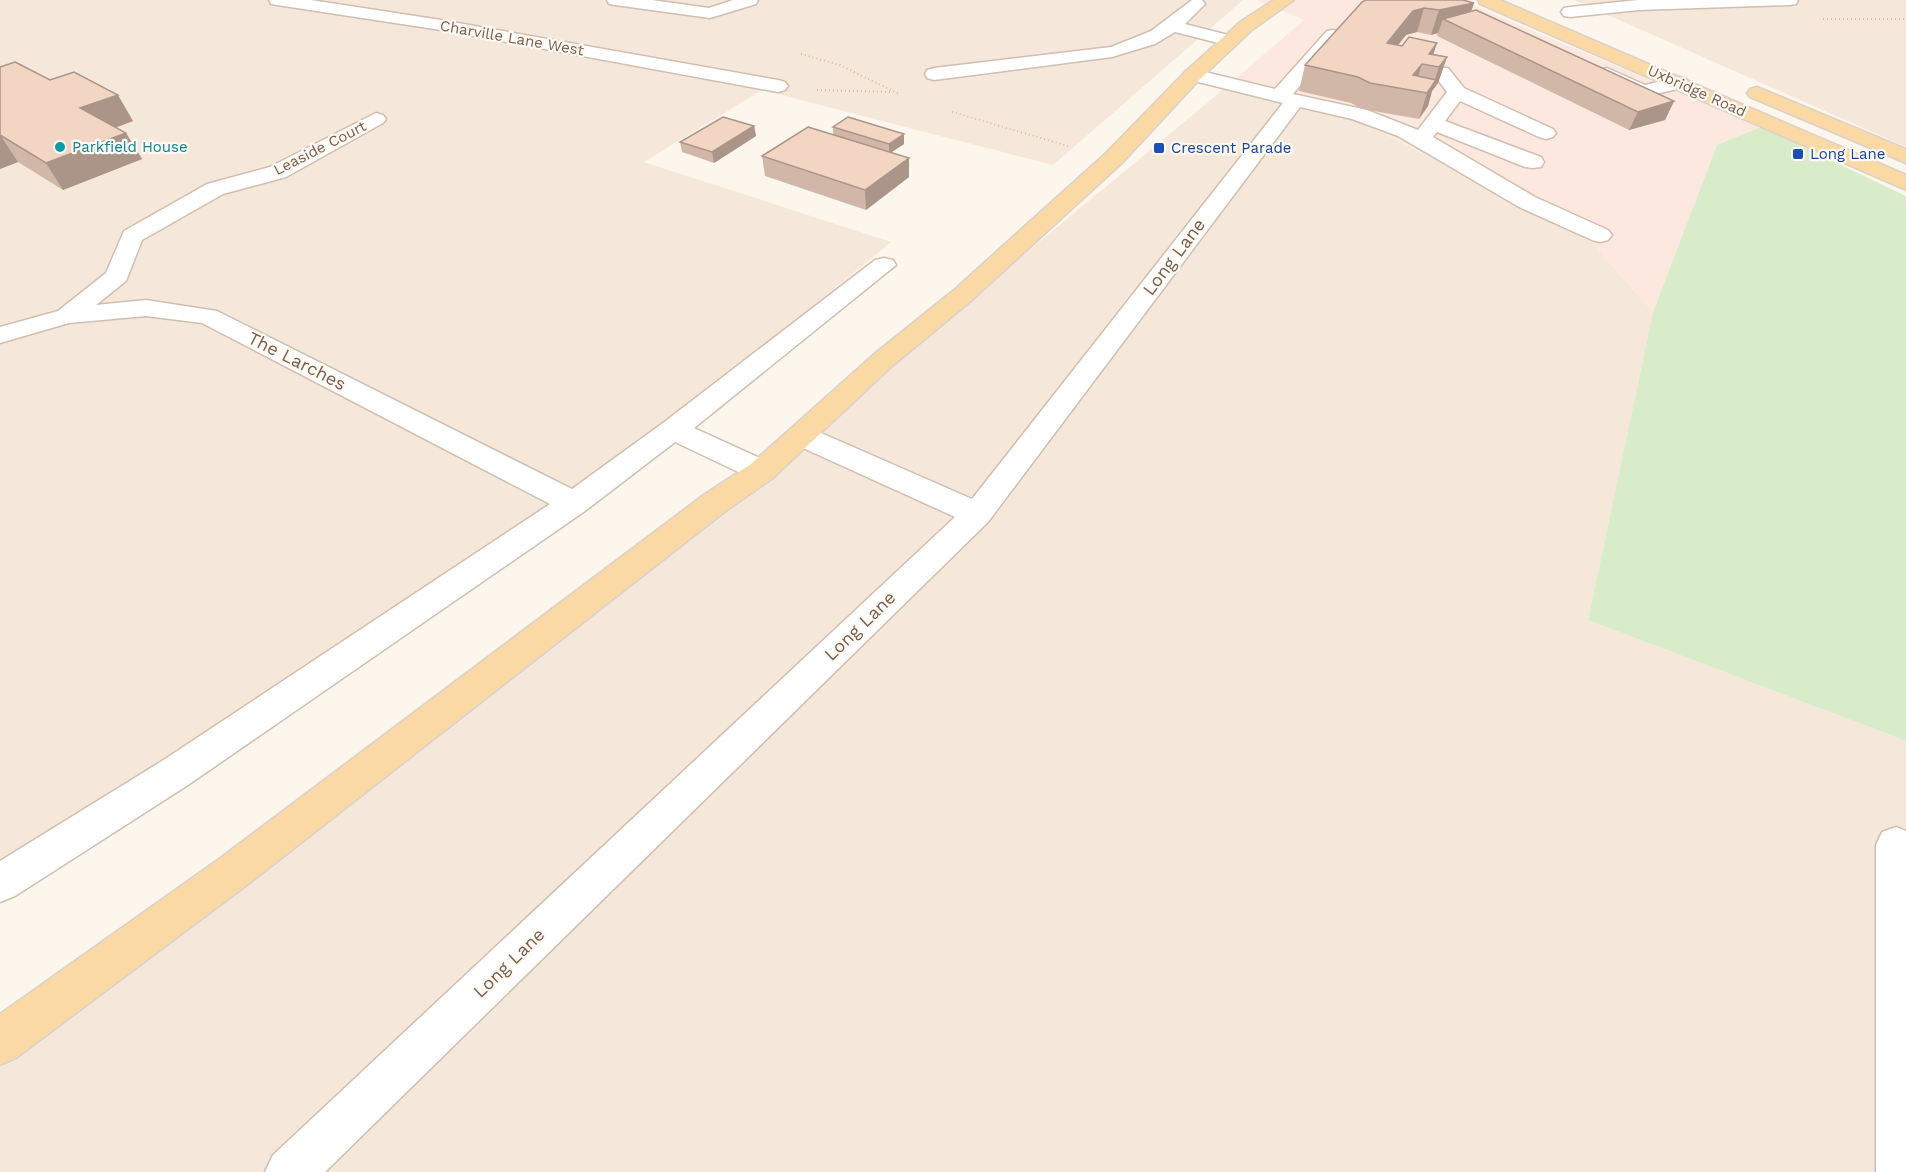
<svg xmlns="http://www.w3.org/2000/svg" width="1906" height="1172" viewBox="0 0 1906 1172" font-family="'Work Sans',sans-serif">
<style>
.residential{fill:#f5e8da}
.commercial{fill:#fde8e0}
.green{fill:#d8ecc9}
.lines{fill:none;stroke-linecap:round;stroke-linejoin:round}
.minor-casing{stroke:#d1beb0;stroke-width:3}
.major-casing{stroke:#dad1cd;stroke-width:3}
.path{stroke:#d9b8a5;stroke-width:2;stroke-dasharray:1 3;stroke-linecap:butt}
.minor{fill:#fff;fill-rule:evenodd}
.major{fill:#fbd9a5;fill-rule:evenodd}
.wall{fill:#d1b7a8}
.shaded-wall{fill:#aa9588}
.building{fill:#f3d5c3;stroke:#aa9588;stroke-width:1.5}
.culture-dot{fill:#0f9aa8;stroke:#fffaf3;stroke-width:2}
.transit-dot{fill:#1a4fb4;stroke:#fffaf3;stroke-width:2}
.labels{text-anchor:middle;stroke-width:4.5;stroke-linejoin:round;paint-order:stroke}
.far-street-label{font-size:15px;fill:#7a5c4d;stroke:#fffaf3}
.far-culture-label{font-size:15px;fill:#0d838f;stroke:#fffaf3;text-anchor:start}
.far-transit-label{font-size:15px;fill:#164399;stroke:#fffaf3;text-anchor:start}
.street-label{font-size:18px;fill:#7a5c4d;stroke:#fffaf3}
</style>
<rect width="100%" height="100%" fill="#fdf6ec"/>
<g class="residential">
<path d="M 0,0 L 1243,0 L 1053,165 L 762,90 L 644,162 L 891,242 L 574,503 L 0,872 Z"/>
<path d="M 1574,0 L 1906,0 L 1906,147 Z"/>
<path d="M 1224,89 L 1315,97 L 1592,242 L 1653,312 L 1588,620 L 1906,741 L 1906,1172 L 0,1172 L 0,1043 L 661,555 Z"/>
</g>
<path class="commercial" d="M 1257,0 L 1460,0 L 1761,127 L 1717,145 L 1653,312 L 1592,242 L 1316,97 L 1224,89 L 1304,20 Z"/>
<path class="green" d="M 1761,127 L 1906,196 L 1906,741 L 1588,620 L 1653,312 L 1717,145 Z"/>
<g class="lines">
<g class="minor-casing">
<g id="minor">
<path d="M 269,0 L 311,0 L 441,20 L 778,80 L 785,82 L 788,86 L 785,90 L 778,92 L 441,30 L 277,5 L 271,4 Z"/>
<path d="M 607,0 L 652,0 L 709,8 L 733,0 L 758,0 L 756,4 L 710,18 L 615,5 L 609,4 Z"/>
<path d="M 1192,0 L 1202,0 L 1205,4 L 1185,24 L 1236,37 L 1239,41 L 1236,45 L 1230,46 L 1175,32 L 1155,44 L 1112,57 L 934,80 L 927,78 L 925,74 L 927,70 L 934,68 L 1111,47 L 1151,31 Z"/>
<path d="M 1638,0 L 1798,0 L 1796,4 L 1790,5 L 1639,10 L 1570,17 L 1564,16 L 1561,12 L 1564,8 L 1570,7 Z"/>
<path d="M 1333,30 L 1339,31 L 1342,35 L 1293,94 L 1367,110 L 1418,130 L 1447,92 L 1432,72 L 1434,68 L 1448,68 L 1464,88 L 1553,129 L 1556,133 L 1553,137 L 1546,139 L 1539,137 L 1460,101 L 1445,121 L 1541,157 L 1544,162 L 1541,167 L 1533,168 L 1525,167 L 1437,132 L 1433,137 L 1535,197 L 1608,230 L 1612,235 L 1608,240 L 1600,242 L 1592,240 L 1519,207 L 1398,136 L 1352,119 L 1300,107 L 988,522 L 325,1172 L 265,1172 L 273,1155 L 955,517 L 792,443 L 788,436 L 792,429 L 802,427 L 812,429 L 972,499 L 1283,103 L 1186,79 L 1184,75 L 1186,71 L 1193,69 L 1275,89 L 1327,31 Z"/>
<path d="M 1607,68 L 1645,85 L 1679,77 L 1686,79 L 1689,83 L 1686,87 L 1643,97 L 1600,78 L 1598,74 L 1600,70 Z"/>
<path d="M 376,113 L 383,115 L 386,119 L 383,123 L 286,177 L 223,194 L 142,240 L 126,281 L 96,305 L 146,300 L 217,311 L 572,489 L 663,423 L 875,260 L 884,258 L 893,260 L 896,265 L 694,428 L 773,464 L 777,471 L 773,478 L 762,481 L 751,478 L 675,442 L 585,511 L 188,785 L 15,896 L 0,902 L 0,861 L 162,761 L 550,504 L 202,323 L 146,316 L 69,323 L 0,343 L 0,327 L 58,311 L 106,273 L 124,231 L 207,184 L 270,167 Z"/>
<path d="M 1896,827 L 1906,831 L 1906,1172 L 1876,1172 L 1876,845 L 1882,832 Z"/>
</g>
</g>
<g class="major-casing">
<g id="major">
<path d="M 1274,0 L 1294,0 L 1252,30 L 1200,79 L 1122,163 L 972,300 L 891,367 L 773,478 L 727,510 L 247,885 L 16,1058 L 0,1065 L 0,1014 L 219,859 L 705,494 L 751,464 L 873,355 L 954,290 L 1106,153 L 1186,71 L 1240,22 Z"/>
<path d="M 1478,0 L 1500,0 L 1906,175 L 1906,190 L 1480,4 Z"/>
<path d="M 1757,87 L 1906,149 L 1906,163 L 1750,97 L 1747,93 L 1750,89 Z"/>
</g>
</g>
<g class="path">
<path d="M 1823,19 L 1906,19"/>
<path d="M 801,54 L 840,65 L 899,94"/>
<path d="M 817,90 L 890,92"/>
<path d="M 952,112 L 1068,146"/>
</g>
<use href="#minor" class="minor"/>
<use href="#major" class="major"/>
</g>
<g class="wall">
<path d="M 1362,2 L 1474,3 L 1471,12 L 1674,101 L 1665,120 L 1629,130 L 1437,36 L 1438,33 L 1431,35 L 1417,32 L 1406,35 L 1398,45 L 1447,57 L 1438,83 L 1432,91 L 1428,106 L 1419,119 L 1362,109 L 1351,103 L 1299,91 L 1305,65 Z"/>
<path d="M 0,67 L 50,80 L 133,121 L 116,127 L 126,133 L 142,159 L 63,190 L 18,162 L 0,169 Z"/>
<path d="M 754,126 L 756,136 L 714,163 L 682,152 L 680,142 Z"/>
<path d="M 833,127 L 904,144 L 891,152 L 909,158 L 909,177 L 866,210 L 765,176 L 762,156 L 833,135 Z"/>
</g>
<g class="shaded-wall">
<path d="M 1474,3 L 1465,27 L 1443,19 L 1438,33 L 1431,35 L 1439,10 Z"/>
<path d="M 1424,8 L 1417,32 L 1406,35 L 1380,68 L 1387,43 L 1413,11 Z"/>
<path d="M 1437,43 L 1430,65 L 1429,54 Z"/>
<path d="M 1447,57 L 1438,83 L 1432,91 L 1428,106 L 1419,119 L 1427,93 L 1434,82 L 1439,67 Z"/>
<path d="M 1422,64 L 1414,89 L 1413,75 Z"/>
<path d="M 118,95 L 133,121 L 96,135 L 80,108 Z"/>
<path d="M 1674,101 L 1665,120 L 1629,130 L 1638,112 Z"/>
<path d="M 754,126 L 756,136 L 714,163 L 712,152 Z"/>
<path d="M 126,133 L 142,159 L 63,190 L 46,163 Z"/>
<path d="M 904,134 L 904,144 L 889,154 L 889,144 Z"/>
<path d="M 0,135 L 18,162 L 0,169 Z"/>
<path d="M 909,158 L 909,177 L 866,210 L 865,190 Z"/>
</g>
<g class="building">
<path d="M 1366,0 L 1463,0 L 1474,3 L 1439,10 L 1424,8 L 1413,11 L 1387,43 L 1402,46 L 1409,37 L 1437,43 L 1429,54 L 1447,57 L 1439,67 L 1422,64 L 1413,75 L 1436,80 L 1427,93 L 1370,83 L 1358,77 L 1305,65 L 1362,2 Z"/>
<path d="M 1476,10 L 1674,101 L 1638,112 L 1443,19 Z"/>
<path d="M 15,62 L 50,80 L 74,72 L 118,95 L 80,108 L 126,133 L 46,163 L 0,135 L 0,67 Z"/>
<path d="M 723,117 L 754,126 L 712,152 L 680,142 Z"/>
<path d="M 848,117 L 904,134 L 889,144 L 833,127 Z"/>
<path d="M 808,127 L 909,158 L 865,190 L 762,156 Z"/>
</g>
<circle class="culture-dot" cx="60" cy="147" r="6"/>
<g class="transit-dot">
<rect x="1153" y="142" width="12" height="12" rx="3"/>
<rect x="1792" y="148" width="12" height="12" rx="3"/>
</g>
<g class="labels">
<g class="far-street-label">
<text transform="translate(512 38) rotate(10)" y="5">Charville Lane West</text>
<text transform="translate(1697 91) rotate(24)" y="5">Uxbridge Road</text>
<text transform="translate(320 148) rotate(-27)" y="5">Leaside Court</text>
</g>
<g class="far-culture-label">
<text x="72" y="152">Parkfield House</text>
</g>
<g class="far-transit-label">
<text x="1171" y="153">Crescent Parade</text>
<text x="1810" y="159">Long Lane</text>
</g>
<g class="street-label">
<text transform="translate(1174 257) rotate(-53)" y="6">Long Lane</text>
<text transform="translate(297 361) rotate(27)" y="6">The Larches</text>
<text transform="translate(860 626) rotate(-44)" y="6">Long Lane</text>
<text transform="translate(509 963) rotate(-44)" y="6">Long Lane</text>
</g>
</g>
</svg>
